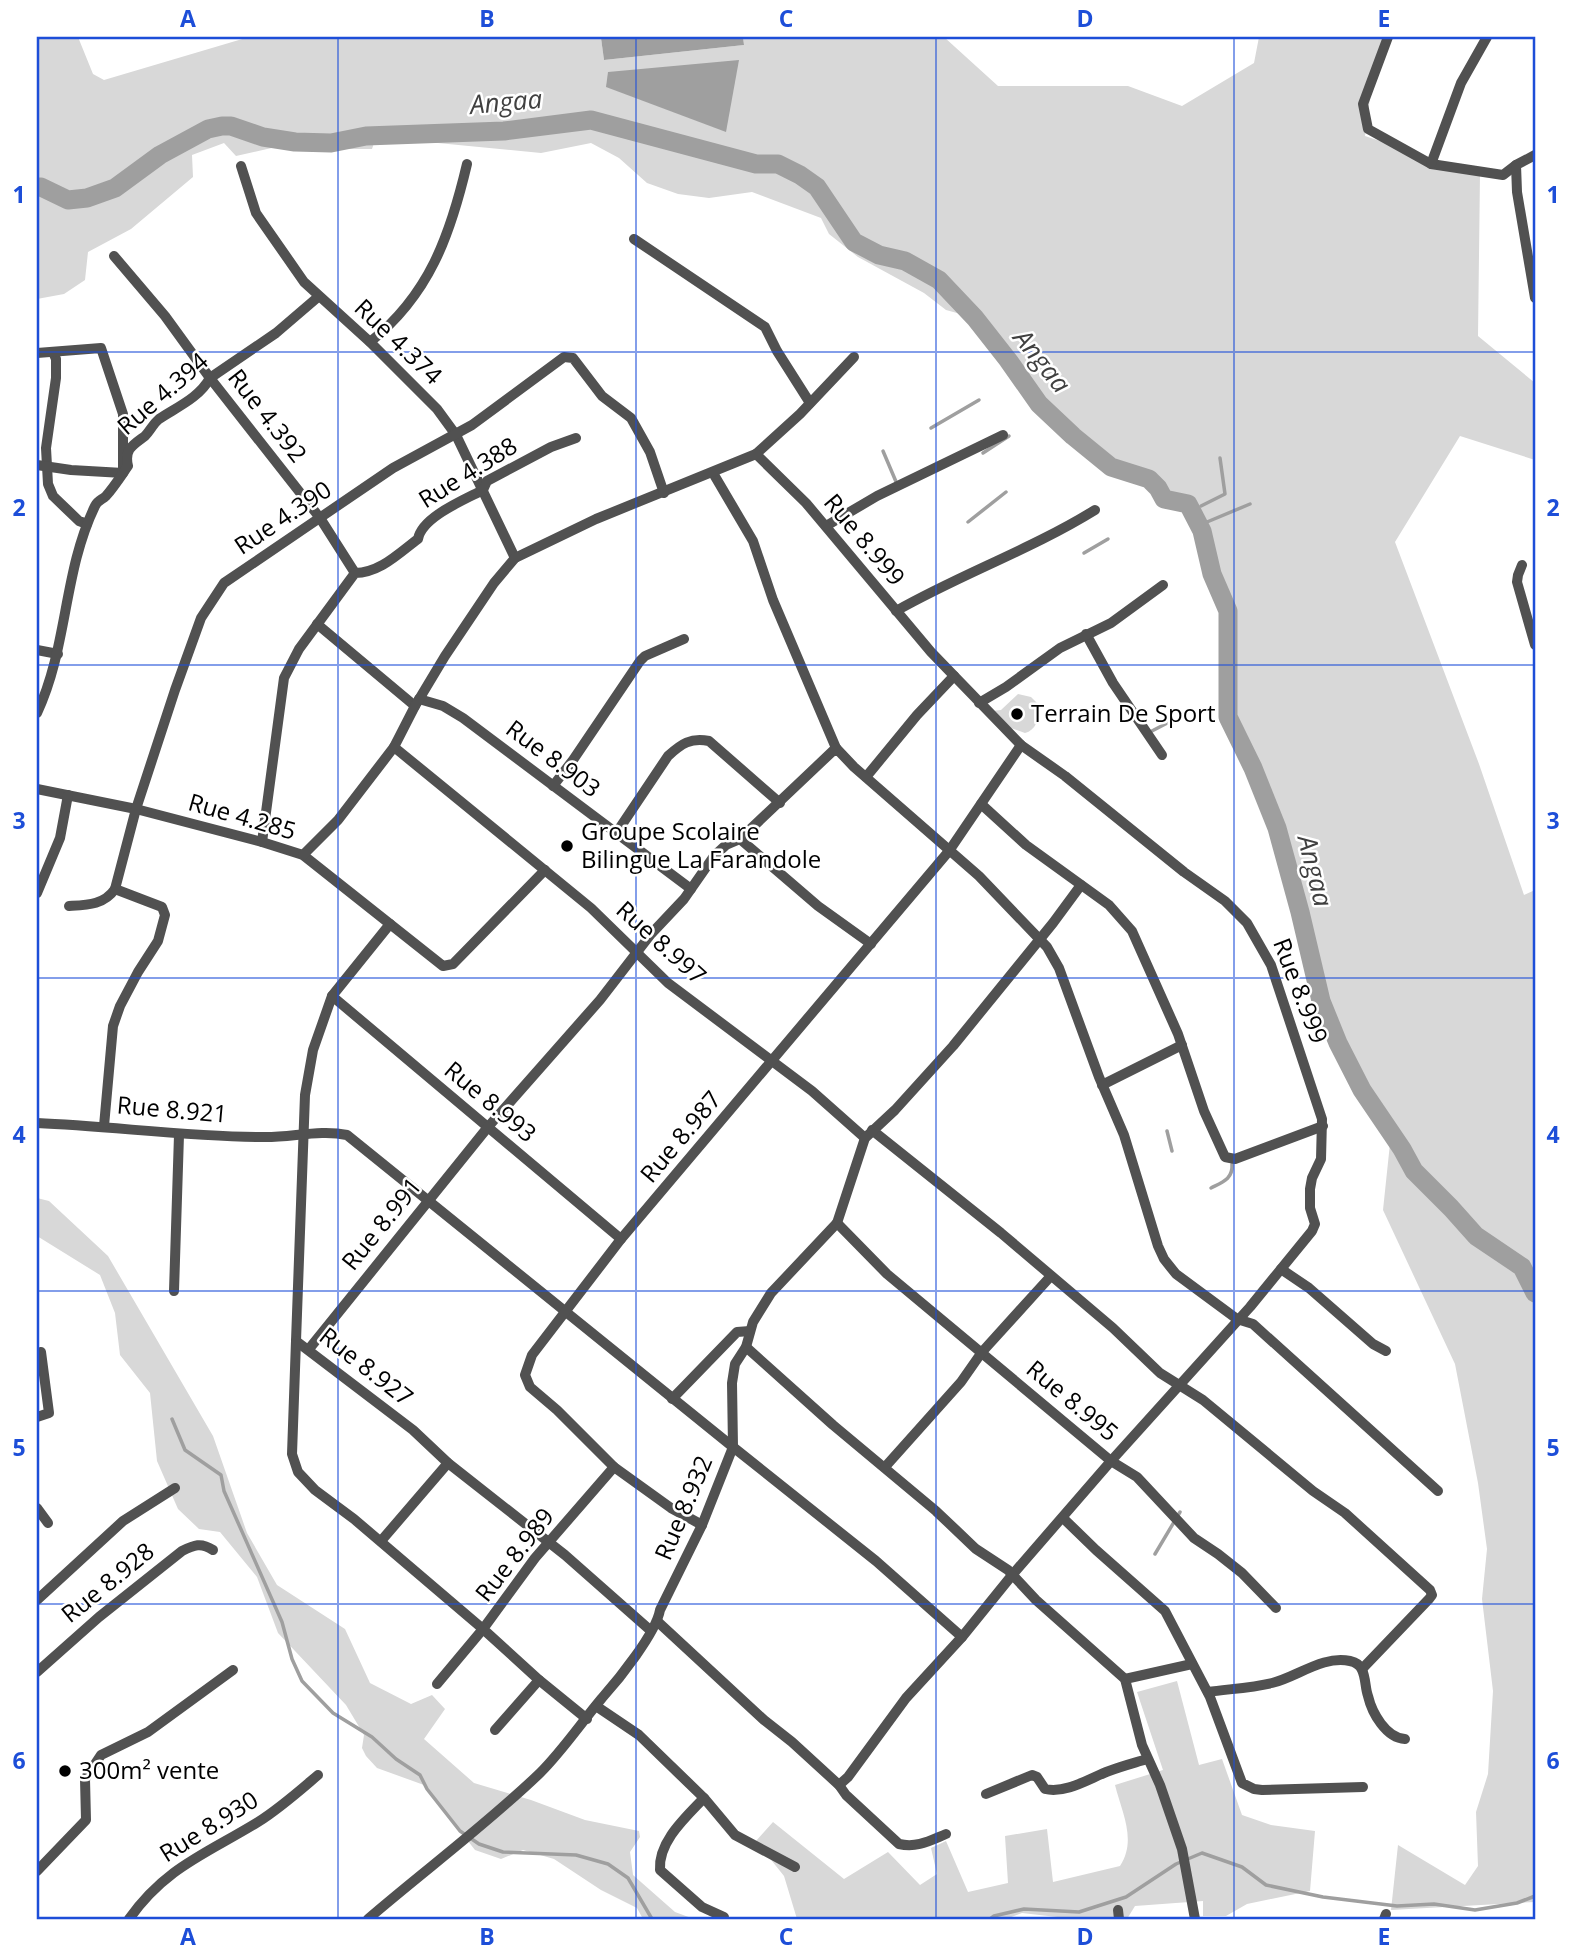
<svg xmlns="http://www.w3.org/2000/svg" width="1572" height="1956" viewBox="0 0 1572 1956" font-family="'Open Sans',sans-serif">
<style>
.green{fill:#d8d8d8}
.water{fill:#9f9f9f}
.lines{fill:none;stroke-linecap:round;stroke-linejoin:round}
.stream{stroke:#9f9f9f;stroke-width:3.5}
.river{stroke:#9f9f9f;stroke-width:19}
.street{stroke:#515151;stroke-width:10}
.grid{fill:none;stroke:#1d4ed8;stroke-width:2;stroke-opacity:0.55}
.poi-dot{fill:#000;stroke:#fff;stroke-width:2.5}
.labels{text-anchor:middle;stroke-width:5;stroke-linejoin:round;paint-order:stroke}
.street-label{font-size:24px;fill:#000;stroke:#fff}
.poi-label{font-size:24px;fill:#000;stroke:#fff;text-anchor:start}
.water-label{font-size:26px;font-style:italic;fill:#404040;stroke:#fff}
.neatline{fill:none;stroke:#1d4ed8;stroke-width:2.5}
.grid-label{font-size:23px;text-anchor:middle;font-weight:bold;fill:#1d4ed8}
</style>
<rect width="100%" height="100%" fill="#fff"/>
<g class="green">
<path d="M 37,37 L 78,37 L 93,74 L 104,80 L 249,37 L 608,37 L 601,38 L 604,60 L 744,45 L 743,37 L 944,37 L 998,86 L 1128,86 L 1182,106 L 1254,63 L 1259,37 L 1388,37 L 1374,68 L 1365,136 L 1480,174 L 1478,336 L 1535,383 L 1535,460 L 1460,436 L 1395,542 L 1479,764 L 1524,895 L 1535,890 L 1535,1902 L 1391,1910 L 1398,1845 L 1465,1885 L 1478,1866 L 1476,1812 L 1488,1774 L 1493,1691 L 1482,1599 L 1487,1549 L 1478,1483 L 1455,1364 L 1383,1210 L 1391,1134 L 1362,1090 L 1338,1043 L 1321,1001 L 1300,912 L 1277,828 L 1253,768 L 1228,717 L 1228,611 L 1212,574 L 1202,531 L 1188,504 L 1164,499 L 1158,488 L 1146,477 L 1111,467 L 1093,454 L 1039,404 L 1008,360 L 975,318 L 946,310 L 924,293 L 858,257 L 829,234 L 821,218 L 752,192 L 709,198 L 678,194 L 647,183 L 619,158 L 591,143 L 541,153 L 376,137 L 372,149 L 331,149 L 289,144 L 236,156 L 224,143 L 192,155 L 193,177 L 131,229 L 88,252 L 85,280 L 64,294 L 37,299 Z"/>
<path d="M 1018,694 L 1031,697 L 1039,705 C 1040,716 1037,730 1025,733 L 1011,728 L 992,711 L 1001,710 Z"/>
<path d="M 37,1198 L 49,1201 L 108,1256 L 213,1436 L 247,1533 L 277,1585 L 345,1629 L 370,1683 L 411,1704 L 432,1695 L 445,1709 L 424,1739 L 474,1783 L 531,1800 L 585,1820 L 639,1831 L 640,1837 L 630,1852 L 633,1875 L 675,1912 L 694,1919 L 643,1919 L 637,1908 L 601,1890 L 554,1859 L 523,1850 L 501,1859 L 475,1850 L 424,1785 L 377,1768 L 366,1756 L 362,1748 L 364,1735 L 346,1705 L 278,1633 L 257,1577 L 220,1532 L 199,1529 L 178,1509 L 157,1461 L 150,1393 L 120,1355 L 115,1313 L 100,1275 L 37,1236 Z"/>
<path d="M 1177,1681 L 1199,1765 L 1222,1759 L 1242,1815 L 1271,1825 L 1315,1831 L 1310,1891 L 1247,1904 L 1226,1916 L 1203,1916 L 1203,1901 L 1135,1906 L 1127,1919 L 1058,1919 L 1057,1917 L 1022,1913 L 1006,1919 L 797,1919 L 784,1876 L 756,1841 L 773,1822 L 844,1879 L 888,1852 L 920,1885 L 937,1874 L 931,1848 L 946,1841 L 968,1892 L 1008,1883 L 1005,1836 L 1047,1829 L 1053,1882 L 1120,1866 C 1137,1840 1122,1813 1115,1785 L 1163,1770 L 1137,1692 Z"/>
</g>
<g class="water">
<path d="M 608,37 L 743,37 L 744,45 L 604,60 L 601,38 Z"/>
<path d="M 739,60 L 726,132 L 606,87 L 608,72 Z"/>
</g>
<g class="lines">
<g class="stream">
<path d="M 931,428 L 979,400"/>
<path d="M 883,451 L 897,484"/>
<path d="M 983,453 L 1009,436"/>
<path d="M 1201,506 L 1225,494 L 1220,458"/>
<path d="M 968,522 L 1006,492"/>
<path d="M 1207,522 L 1250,504"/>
<path d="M 1084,553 L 1108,539"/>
<path d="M 1150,732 L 1173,720"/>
<path d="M 1167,1131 L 1172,1151"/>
<path d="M 1211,1188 C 1223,1182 1233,1179 1232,1164"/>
<path d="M 172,1419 L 185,1450 L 221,1475 L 224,1491 L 282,1622 L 292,1659 L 302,1681 L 333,1713 L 372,1737 L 396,1759 L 420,1775 L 427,1789 L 460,1831 L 479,1844 L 503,1852 L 576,1855 L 608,1864 L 628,1878 L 652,1919"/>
<path d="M 1155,1554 L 1180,1512"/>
<path d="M 990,1919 L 994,1916 L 1024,1909 L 1079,1912 L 1126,1897 L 1176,1864 L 1202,1853 L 1242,1867 L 1266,1885 L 1323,1897 L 1397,1906 L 1434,1904 L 1475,1910 L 1517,1903 L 1535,1896"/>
</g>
<path class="river" d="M 37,187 L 41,187 L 68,200 L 87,198 L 115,188 L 160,155 L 208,129 L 222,126 L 231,126 L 263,137 L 295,142 L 331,143 L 366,136 L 504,131 L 591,120 L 756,164 L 778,164 L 800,175 L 817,187 L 854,242 L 879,255 L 905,261 L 939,280 L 975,318 L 1008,360 L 1039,404 L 1073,436 L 1111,467 L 1149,479 L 1158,488 L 1164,499 L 1188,504 L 1202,531 L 1212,574 L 1228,611 L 1228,717 L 1253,768 L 1277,828 L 1300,912 L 1321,1001 L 1338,1043 L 1362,1090 L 1402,1149 L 1414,1171 L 1451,1208 L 1476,1236 L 1522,1267 L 1535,1293"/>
<g class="street">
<path d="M 1388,37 L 1363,104 L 1368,129 L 1431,164 L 1503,175 L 1516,165"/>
<path d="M 1535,155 L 1516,165 L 1517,192 L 1535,298"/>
<path d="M 1431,164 L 1461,83 L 1487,37"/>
<path d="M 241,166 L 256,213 L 304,282 L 370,342 L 437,409 L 456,435 L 515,558"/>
<path d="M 634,239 L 765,327 L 777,351 L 810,403"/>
<path d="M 114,256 L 165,316 L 210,378 L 320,518 L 355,573"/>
<path d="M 370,342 C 429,295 450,236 467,164"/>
<path d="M 53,352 L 56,359 L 56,378 L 46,448 L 48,484 L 53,496 L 79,521 L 87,524"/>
<path d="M 37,353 L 101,348 L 123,414 L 123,473 L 71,470 L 37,465"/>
<path d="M 756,454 L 800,414 L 854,357"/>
<path d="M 713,473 L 753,541 L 773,600 L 836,748"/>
<path d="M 826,526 L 877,496 L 1003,435"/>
<path d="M 1522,565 L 1518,575 L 1517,582 L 1535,645"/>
<path d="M 896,611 C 961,574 1032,549 1095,510"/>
<path d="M 317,624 L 415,706"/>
<path d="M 1086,634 L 1113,683 L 1162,755"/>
<path d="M 37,650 L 58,654"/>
<path d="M 419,699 L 443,706 L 463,718 L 691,889"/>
<path d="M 979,703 L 1006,687 L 1060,648 L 1111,623 L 1163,585"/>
<path d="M 37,713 C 68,647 63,572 95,506 C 98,500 102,500 106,496 C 114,487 121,476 128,466 C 124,449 133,445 145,436 C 150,431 153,424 159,419 C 177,407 199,398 210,378 L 276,333 L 318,297"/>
<path d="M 394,747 L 591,908 L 668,983 L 812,1091 L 865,1138"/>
<path d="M 866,777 L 917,715 L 954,676"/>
<path d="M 553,786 L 573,760 L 640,661 L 645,656 L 684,639"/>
<path d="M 37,789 L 136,809 L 262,842 L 303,855 L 443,966 L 453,964 L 545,870"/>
<path d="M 981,804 L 1026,845 L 1109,905 L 1132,931 L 1178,1034 L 1204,1111 L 1225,1157 L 1235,1159 L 1323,1126"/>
<path d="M 617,832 L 668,756 C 681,744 691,737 709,741 L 780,803"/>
<path d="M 740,839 L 818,906 L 871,944"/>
<path d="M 262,842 L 284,678 L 299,649 L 355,573 C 380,573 399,553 418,539 C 422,517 464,500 483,490 L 487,481 L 551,447 L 576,438"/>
<path d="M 303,855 L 338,820 L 394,747 L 415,706 L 445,656 L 494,583 L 515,558 L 596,519 L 756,454 L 806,503 L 931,652 L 1021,745 L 1065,776 L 1184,872 L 1225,901 L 1247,923 L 1271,965 L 1322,1119 L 1321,1159 L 1312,1178 L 1310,1189 L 1310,1208 L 1315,1224 L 1312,1231 L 1250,1307 L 1111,1461 L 1137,1477 L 1194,1538 L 1218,1554 L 1242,1573 L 1276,1608"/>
<path d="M 37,893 L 60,838 L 68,795"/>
<path d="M 69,906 C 87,905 104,905 115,889"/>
<path d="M 390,924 L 332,996 L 313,1050 L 305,1095 L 296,1341 L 413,1430 L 448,1463 L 565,1555 L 650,1630"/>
<path d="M 332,996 L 621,1239"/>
<path d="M 1102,1085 L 1182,1045"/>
<path d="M 37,1123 C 112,1126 187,1137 262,1137 C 290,1138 320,1129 347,1135 L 733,1447 L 702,1525 L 660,1610 C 656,1633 619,1679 602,1698 C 581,1723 563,1750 540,1773 C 486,1825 425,1870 368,1919"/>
<path d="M 104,1126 L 113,1026 L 120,1006 L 138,972 L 158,941 L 165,915 L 162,907 L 115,889 L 136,809 L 175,690 L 201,618 L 224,583 L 393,468 L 472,425 L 564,357 L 573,358 L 602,396 L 631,418 L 650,452 L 664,493"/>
<path d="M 872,1130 L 1001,1233 L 1113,1328 L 1160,1373 L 1203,1400 L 1313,1491 L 1345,1513 L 1430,1590 L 1432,1595 L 1429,1599 L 1362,1669"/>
<path d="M 837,1223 L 887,1274 L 1111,1461 L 1013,1574 L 962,1637 L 876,1561 L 733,1447 L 732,1383 L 735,1364 L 746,1347 L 753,1322 L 771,1293 Z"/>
<path d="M 837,1223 L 865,1138 L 895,1110 L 953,1046 L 1053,923 L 1081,885"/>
<path d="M 1281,1269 L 1309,1288 L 1373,1344 L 1386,1351"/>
<path d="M 174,1291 L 179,1135"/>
<path d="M 296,1341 L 292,1454 L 298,1472 L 315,1490 L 354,1519 L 483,1629 L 437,1684"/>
<path d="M 746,1347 L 833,1425 L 936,1511 L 976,1549 L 1008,1570 L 1036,1600 L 1125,1679 L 1142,1745 L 1160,1785 L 1182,1849 L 1195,1919"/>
<path d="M 309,1349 L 488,1127 L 600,1000 L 651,934 L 684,899 L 714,856 L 726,845 L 740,839 L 836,748 L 854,767 L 979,876 L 1047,947 L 1059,968 L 1099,1077 L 1124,1135 L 1158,1246 L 1164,1259 L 1176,1274 L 1237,1319 L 1253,1324 L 1438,1491"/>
<path d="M 672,1399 L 737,1332 L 750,1331"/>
<path d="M 37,1417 L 49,1413 L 41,1352"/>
<path d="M 885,1467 L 961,1382 L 982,1352 L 1050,1277"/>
<path d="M 37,1508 L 48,1523"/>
<path d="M 1063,1518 L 1096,1550 L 1165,1611 L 1210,1697 L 1242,1783 L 1254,1789 L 1262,1790 L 1363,1787"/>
<path d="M 702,1525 L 671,1508 L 614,1467 L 557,1410 L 530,1387 L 525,1375 L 532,1355 L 621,1239 L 949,851 L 1021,745"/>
<path d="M 381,1541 L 448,1463"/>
<path d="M 37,1600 L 123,1521 L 175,1488"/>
<path d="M 658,1622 L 764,1720 L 792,1742 L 839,1785 L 846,1795 L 899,1844 C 917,1848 929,1841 946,1834"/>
<path d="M 37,1672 L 99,1617 L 182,1551 C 194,1545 201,1542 213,1550"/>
<path d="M 1125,1679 L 1192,1664"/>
<path d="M 1208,1692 C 1229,1689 1251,1688 1272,1683 C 1297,1677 1323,1655 1350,1661 C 1355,1662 1360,1665 1362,1670 C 1366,1678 1365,1688 1368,1696 C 1372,1713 1386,1738 1405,1739"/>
<path d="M 596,1706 L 639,1735 L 704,1798 L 735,1835 L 795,1867"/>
<path d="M 587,1719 L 539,1680 L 483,1629 L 535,1558 L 614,1467"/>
<path d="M 495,1730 L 539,1680"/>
<path d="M 839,1785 L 848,1777 L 906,1698 L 962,1637"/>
<path d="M 986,1794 L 1032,1775 L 1037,1777 L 1045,1789 C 1066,1794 1090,1778 1109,1771 C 1122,1766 1134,1763 1147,1759"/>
<path d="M 704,1798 C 685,1818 658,1842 660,1870 L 702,1907 L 724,1917"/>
<path d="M 37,1871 L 86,1820 L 85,1779 L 101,1755 L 148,1732 L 233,1670"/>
<path d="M 1118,1910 L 1119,1919"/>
<path d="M 129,1919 C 166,1867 206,1854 258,1822 C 279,1809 298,1792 318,1775"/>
<path d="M 1384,1919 L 1386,1914"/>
</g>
</g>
<path class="grid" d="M 338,37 L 338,1919M 636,37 L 636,1919M 936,37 L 936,1919M 1234,37 L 1234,1919M 37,352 L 1535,352M 37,665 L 1535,665M 37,978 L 1535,978M 37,1291 L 1535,1291M 37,1604 L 1535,1604"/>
<g class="poi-dot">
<circle cx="1017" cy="714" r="7"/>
<circle cx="567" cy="846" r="7"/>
<circle cx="65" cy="1771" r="7"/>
</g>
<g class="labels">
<g class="street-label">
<text transform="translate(398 342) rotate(44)" y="8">Rue 4.374</text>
<text transform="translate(163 394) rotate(-41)" y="8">Rue 4.394</text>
<text transform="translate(267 416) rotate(52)" y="8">Rue 4.392</text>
<text transform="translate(468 473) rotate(-32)" y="8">Rue 4.388</text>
<text transform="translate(283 518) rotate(-34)" y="8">Rue 4.390</text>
<text transform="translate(864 540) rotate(50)" y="8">Rue 8.999</text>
<text transform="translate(553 759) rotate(37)" y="8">Rue 8.903</text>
<text transform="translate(242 817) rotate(16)" y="8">Rue 4.285</text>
<text transform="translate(661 943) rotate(42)" y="8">Rue 8.997</text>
<text transform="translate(1300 991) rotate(69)" y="8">Rue 8.999</text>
<text transform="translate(490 1102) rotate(40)" y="8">Rue 8.993</text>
<text transform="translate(172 1110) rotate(5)" y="8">Rue 8.921</text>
<text transform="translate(681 1137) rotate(-50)" y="8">Rue 8.987</text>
<text transform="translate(382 1224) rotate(-51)" y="8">Rue 8.991</text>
<text transform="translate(366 1367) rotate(38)" y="8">Rue 8.927</text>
<text transform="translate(1072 1401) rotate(40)" y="8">Rue 8.995</text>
<text transform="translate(684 1508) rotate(-67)" y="8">Rue 8.932</text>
<text transform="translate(515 1555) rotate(-52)" y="8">Rue 8.989</text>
<text transform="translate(108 1583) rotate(-39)" y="8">Rue 8.928</text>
<text transform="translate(209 1827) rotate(-32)" y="8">Rue 8.930</text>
</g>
<g class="poi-label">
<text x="1031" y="722">Terrain De Sport</text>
<text x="581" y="840">Groupe Scolaire<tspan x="581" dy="28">Bilingue La Farandole</tspan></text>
<text x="79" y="1779">300m² vente</text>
</g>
<g class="water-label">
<text transform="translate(506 102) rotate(-5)" y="9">Angaa</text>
<text transform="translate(1042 361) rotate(51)" y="9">Angaa</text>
<text transform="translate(1315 871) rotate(76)" y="9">Angaa</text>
</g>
</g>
<rect width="1572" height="1956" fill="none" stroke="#ffffff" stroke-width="77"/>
<rect x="38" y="38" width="1496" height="1880" class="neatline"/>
<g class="grid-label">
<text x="188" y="27">A</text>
<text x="487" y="27">B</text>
<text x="786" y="27">C</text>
<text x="1085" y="27">D</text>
<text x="1384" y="27">E</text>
<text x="19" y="203">1</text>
<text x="1553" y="203">1</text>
<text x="19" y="516">2</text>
<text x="1553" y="516">2</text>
<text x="19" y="829">3</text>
<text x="1553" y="829">3</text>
<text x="19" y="1143">4</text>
<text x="1553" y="1143">4</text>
<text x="19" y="1456">5</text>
<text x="1553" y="1456">5</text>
<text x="19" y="1769">6</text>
<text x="1553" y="1769">6</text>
<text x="188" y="1945">A</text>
<text x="487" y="1945">B</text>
<text x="786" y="1945">C</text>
<text x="1085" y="1945">D</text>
<text x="1384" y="1945">E</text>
</g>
</svg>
